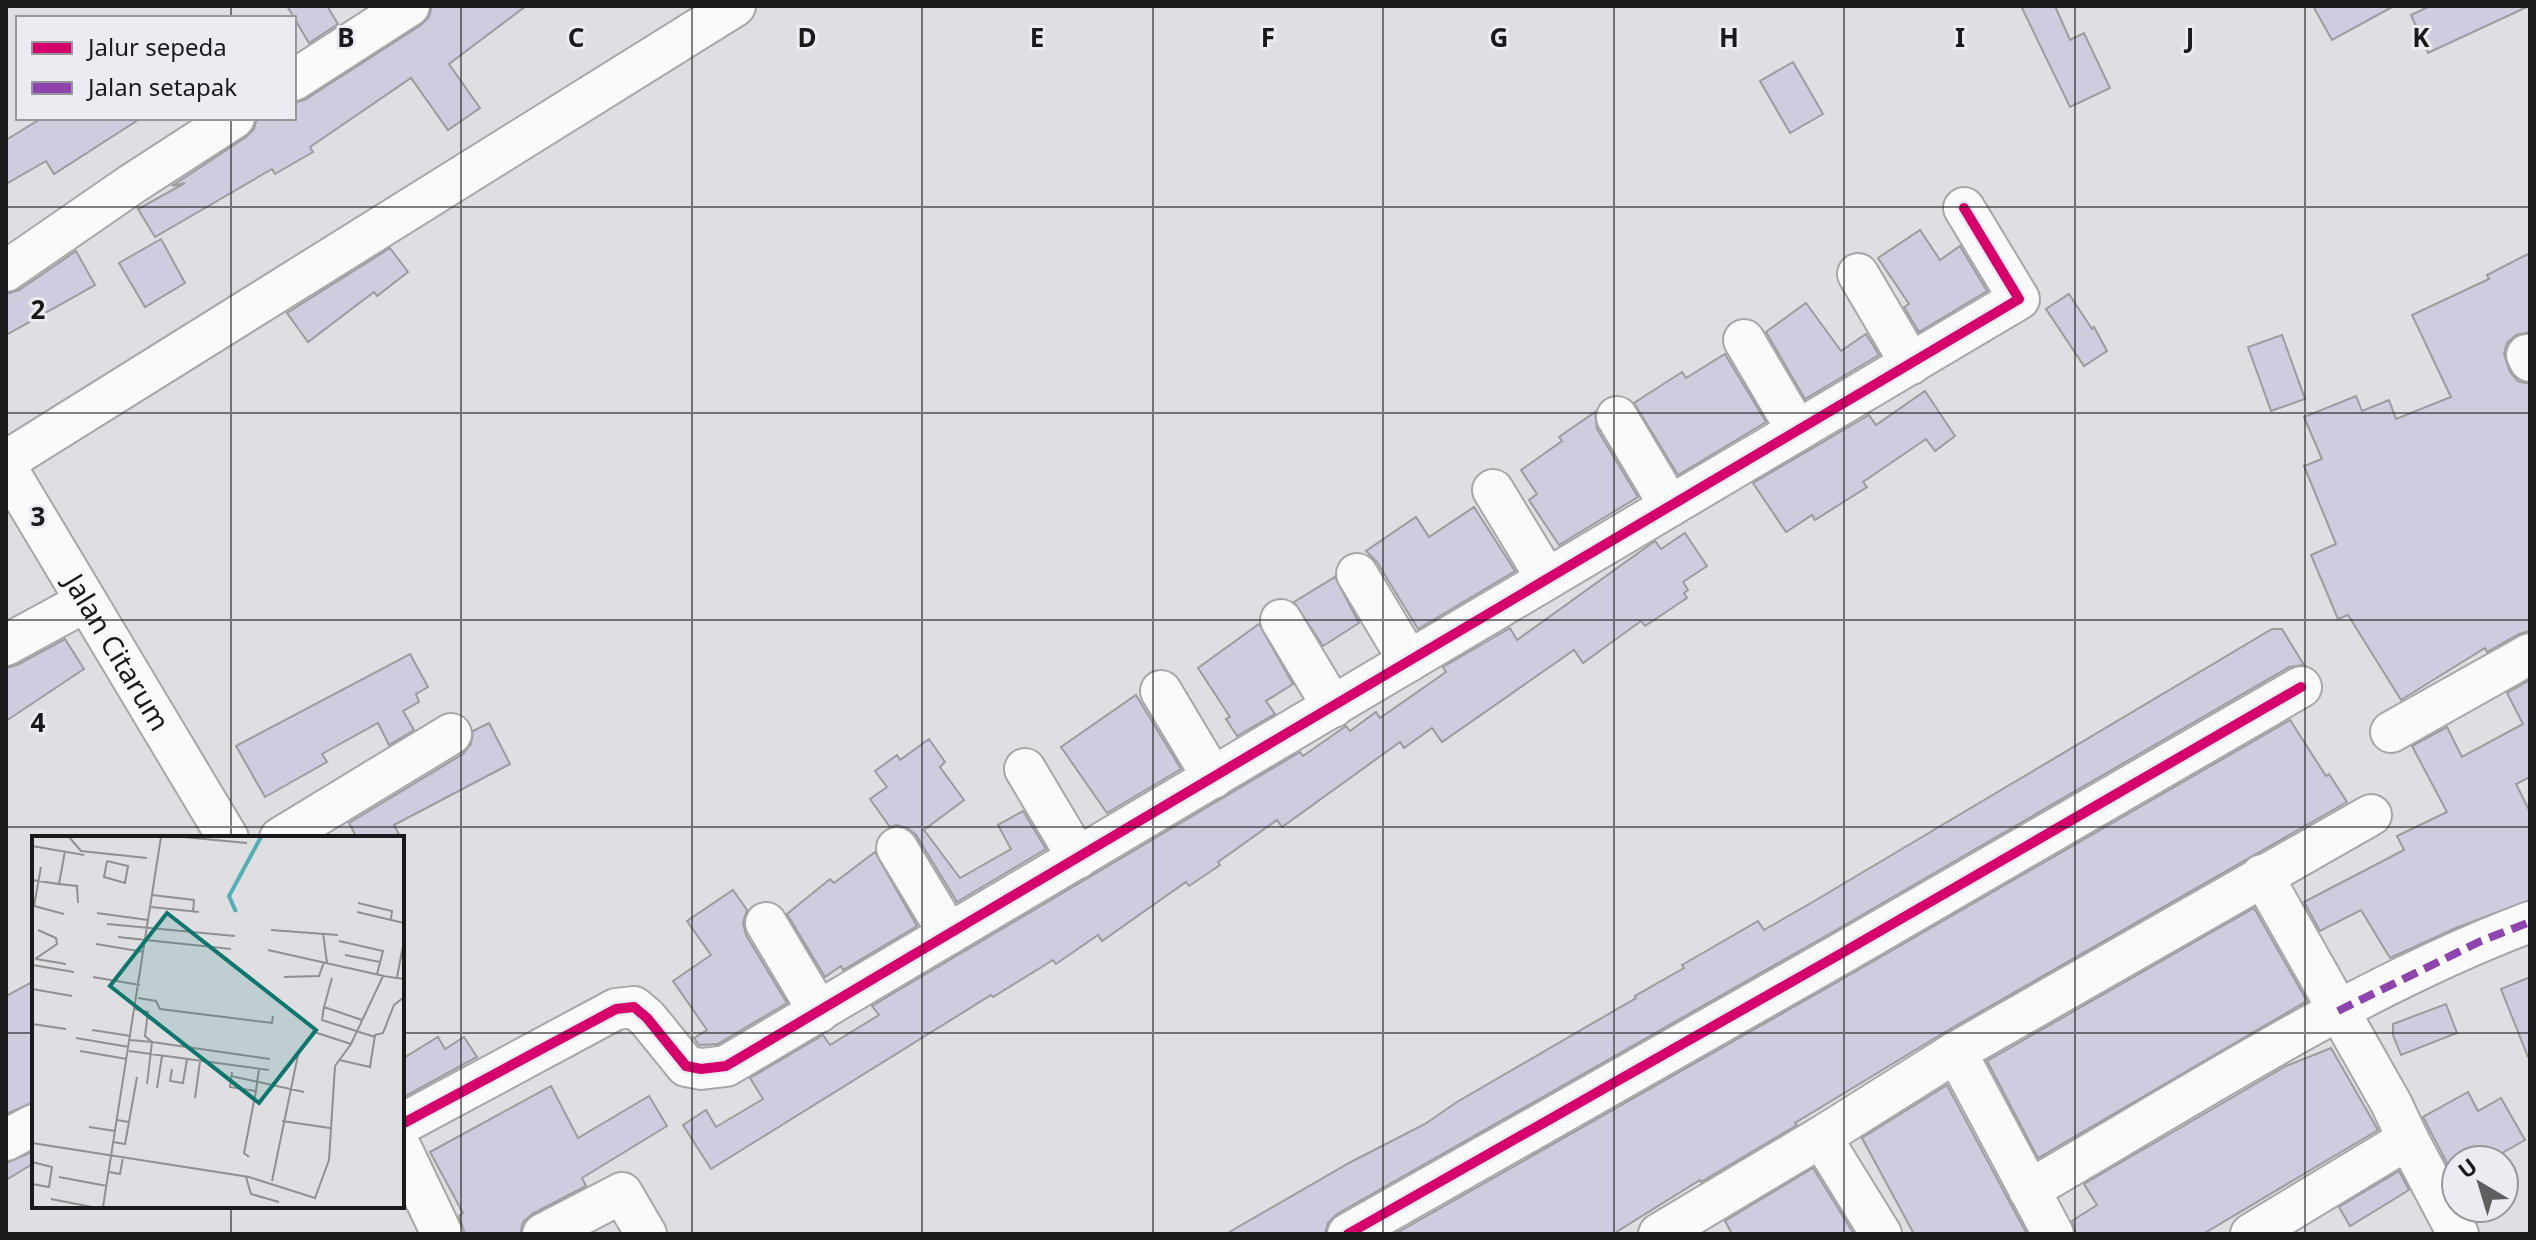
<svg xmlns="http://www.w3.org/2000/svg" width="2536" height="1240" viewBox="0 0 2536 1240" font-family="'Noto Sans',sans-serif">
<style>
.building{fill:#cecde0;stroke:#9c9c9f;stroke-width:2}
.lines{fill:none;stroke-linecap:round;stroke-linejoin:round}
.minor-casing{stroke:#a7a7aa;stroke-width:44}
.minor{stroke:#fafafb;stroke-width:40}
.quiet{stroke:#8e44ad;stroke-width:8;stroke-dasharray:16 8;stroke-linecap:butt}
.cycleway-casing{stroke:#ebebf2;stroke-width:15}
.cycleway{stroke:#d6006c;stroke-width:10}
.grid{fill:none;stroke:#1a1a1c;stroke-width:2;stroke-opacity:0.55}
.labels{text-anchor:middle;stroke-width:6;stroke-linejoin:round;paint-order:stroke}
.street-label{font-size:28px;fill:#1a1a1c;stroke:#ebebf2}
.inset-river{fill:none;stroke:#54b0b6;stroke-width:4}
.inset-road{fill:none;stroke:#909093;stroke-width:2}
.view{fill:#0f766e;fill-opacity:0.15;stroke:#0f766e;stroke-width:4}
.inset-edge{fill:none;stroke:#1a1a1c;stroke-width:4}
.grid-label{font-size:26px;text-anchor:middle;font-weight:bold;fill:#1a1a1c;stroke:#ebebf2;stroke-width:6;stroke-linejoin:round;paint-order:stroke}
</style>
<rect width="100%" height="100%" fill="#dfdfe3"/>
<g class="building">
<path d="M 287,6 L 327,6 L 338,24 L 309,43 Z"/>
<path d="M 432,6 L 526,6 L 449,64 L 480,108 L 448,130 L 411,78 L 310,147 L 313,152 L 275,174 L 272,169 L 155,237 L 138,209 L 185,183 L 172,186 L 246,137 L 254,129 L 257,118 L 294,118 L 294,103 L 306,99 L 421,25 L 429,17 Z"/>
<path d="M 2021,6 L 2055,6 L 2070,40 L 2084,33 L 2110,88 L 2070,107 Z"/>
<path d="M 2313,6 L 2394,6 L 2332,40 Z"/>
<path d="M 2430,6 L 2529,6 L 2428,53 L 2411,15 Z"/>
<path d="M 1793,62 L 1823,114 L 1790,133 L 1760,81 Z"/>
<path d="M 42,118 L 141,118 L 54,174 L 46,161 L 6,184 L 6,140 Z"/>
<path d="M 1920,230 L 1940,260 L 1960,246 L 1987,291 L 1919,332 L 1904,307 L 1909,304 L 1878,258 Z"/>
<path d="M 161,239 L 185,283 L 145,307 L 119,263 Z"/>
<path d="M 390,248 L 408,272 L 377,296 L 374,292 L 308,342 L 287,313 Z"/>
<path d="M 76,251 L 95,285 L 6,335 L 6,294 L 19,290 Z"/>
<path d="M 2530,253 L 2530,332 L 2516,335 L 2507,343 L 2504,354 L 2510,372 L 2518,381 L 2530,384 L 2530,631 L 2519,634 L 2487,652 L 2485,648 L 2401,700 L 2348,615 L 2338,619 L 2311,555 L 2336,544 L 2304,466 L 2322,459 L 2304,417 L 2356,396 L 2362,411 L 2389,400 L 2396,419 L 2451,397 L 2412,315 L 2489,279 L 2487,275 Z"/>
<path d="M 2069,294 L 2092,329 L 2094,327 L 2107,351 L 2084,366 L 2046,309 Z"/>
<path d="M 1806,303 L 1841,351 L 1866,334 L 1879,355 L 1805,399 L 1766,332 Z"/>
<path d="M 2282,335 L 2305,399 L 2271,411 L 2248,347 Z"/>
<path d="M 1725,354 L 1766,422 L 1678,475 L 1634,403 L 1682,372 L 1686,378 Z"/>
<path d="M 1925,391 L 1955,436 L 1935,451 L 1926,439 L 1863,482 L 1867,487 L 1815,520 L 1812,515 L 1786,532 L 1753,483 L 1869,415 L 1876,425 Z"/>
<path d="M 1595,412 L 1597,429 L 1638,497 L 1559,545 L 1529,500 L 1537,494 L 1521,470 L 1562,441 L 1559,437 Z"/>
<path d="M 1474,507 L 1515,571 L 1418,629 L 1377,562 L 1366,551 L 1416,517 L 1429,537 Z"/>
<path d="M 1685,533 L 1707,566 L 1683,582 L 1688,590 L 1684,593 L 1687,598 L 1645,626 L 1641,621 L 1583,663 L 1574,650 L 1442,742 L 1432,728 L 1404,748 L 1400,742 L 1282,827 L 1277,820 L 1218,862 L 1220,865 L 1189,886 L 1186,882 L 1102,941 L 1098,935 L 1056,964 L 1053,960 L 993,997 L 991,995 L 711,1169 L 683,1125 L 706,1110 L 716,1127 L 763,1099 L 750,1078 L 823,1035 L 830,1045 L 879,1015 L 872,1006 L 1300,752 L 1303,756 L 1346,726 L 1350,731 L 1376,712 L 1380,718 L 1446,672 L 1443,667 L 1510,628 L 1517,640 L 1655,541 L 1661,549 Z"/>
<path d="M 1335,577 L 1359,623 L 1323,646 L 1294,602 Z"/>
<path d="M 1259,624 L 1293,684 L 1266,701 L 1275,714 L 1237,736 L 1226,719 L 1230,717 L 1198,668 Z"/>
<path d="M 2272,629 L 2282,629 L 2304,665 L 2289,667 L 1831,933 L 1337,1214 L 1328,1223 L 1325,1234 L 1226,1234 L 1349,1163 L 1425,1124 L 1457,1102 L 1636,998 L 1635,996 L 1684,968 L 1682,965 L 1758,921 L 1764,930 L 1811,903 Z"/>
<path d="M 65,639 L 84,669 L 6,721 L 6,668 L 17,665 Z"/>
<path d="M 410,654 L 428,687 L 416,694 L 419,702 L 403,711 L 414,730 L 389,745 L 378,723 L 322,754 L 327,762 L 265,797 L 236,746 Z"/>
<path d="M 2530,680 L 2530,777 L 2516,784 L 2530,812 L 2530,900 L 2456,928 L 2390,958 L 2361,910 L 2320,931 L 2304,902 L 2404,850 L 2397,836 L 2447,812 L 2412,746 L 2447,727 L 2462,757 L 2523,724 L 2507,693 Z"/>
<path d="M 1136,695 L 1181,769 L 1107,813 L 1061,747 Z"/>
<path d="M 2290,720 L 2326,776 L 2329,774 L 2347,802 L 1945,1032 L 1795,1123 L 1797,1125 L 1701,1182 L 1700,1180 L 1613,1234 L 1395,1234 L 1853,973 Z"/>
<path d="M 489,723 L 510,764 L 394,825 L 401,838 L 357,838 L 349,823 L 463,754 L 471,744 L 473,731 Z"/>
<path d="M 929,739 L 945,762 L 940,767 L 964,800 L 924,830 L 960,878 L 1011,849 L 998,825 L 1023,811 L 1046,849 L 957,902 L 916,835 L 907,828 L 897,825 L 890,827 L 870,799 L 887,787 L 875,771 L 897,755 L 900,760 Z"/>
<path d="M 875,852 L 917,926 L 843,970 L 841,966 L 825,977 L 787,914 L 830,879 L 834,883 Z"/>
<path d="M 733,890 L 747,910 L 743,923 L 746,935 L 787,1003 L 718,1044 L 699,1045 L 694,1038 L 707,1030 L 673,981 L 711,955 L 687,921 Z"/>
<path d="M 2254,908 L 2307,1001 L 2038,1158 L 1987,1061 Z"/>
<path d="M 2530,977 L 2530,1057 L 2528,1057 L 2501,989 Z"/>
<path d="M 34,981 L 34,1102 L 6,1114 L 6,996 Z"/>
<path d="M 2446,1004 L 2457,1033 L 2401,1055 L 2393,1035 L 2393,1024 Z"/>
<path d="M 438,1037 L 445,1049 L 464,1037 L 477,1057 L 402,1098 L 402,1059 Z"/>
<path d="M 2331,1048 L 2378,1130 L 2203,1234 L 2076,1234 L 2072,1221 L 2097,1205 L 2084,1184 L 2286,1066 Z"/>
<path d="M 1947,1085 L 2009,1201 L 2027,1234 L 1914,1234 L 1862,1138 Z"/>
<path d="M 551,1086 L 578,1138 L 649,1096 L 667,1126 L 582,1178 L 586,1186 L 532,1214 L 523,1222 L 520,1234 L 465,1234 L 459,1216 L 463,1213 L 430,1152 Z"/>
<path d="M 2468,1092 L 2478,1111 L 2501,1098 L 2525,1140 L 2490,1160 L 2456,1160 L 2449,1167 L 2423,1117 Z"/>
<path d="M 34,1151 L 34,1163 L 6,1180 L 6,1163 Z"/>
<path d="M 1813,1168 L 1854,1234 L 1732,1234 L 1725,1221 Z"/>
<path d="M 2399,1171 L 2409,1190 L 2350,1226 L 2339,1207 Z"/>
</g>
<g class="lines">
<g class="minor-casing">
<g id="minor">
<path d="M 294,80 L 409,6"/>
<path d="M 6,271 L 132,184 L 234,118"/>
<path d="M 1858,274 L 1911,364"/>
<path d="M 1744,340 L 1797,430"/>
<path d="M 2527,355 L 2530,361"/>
<path d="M 1617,417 L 1670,506"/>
<path d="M 6,461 L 735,6"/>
<path id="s1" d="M 6,467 L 228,838"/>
<path d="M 1493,490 L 1547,579"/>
<path d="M 1357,574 L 1409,661"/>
<path d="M 1281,620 L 1333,707"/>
<path d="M 6,645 L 85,602"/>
<path d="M 1161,691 L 1213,778"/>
<path d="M 2391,732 L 2530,654"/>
<path d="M 1025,769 L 1078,858"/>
<path d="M 280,838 L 451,734"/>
<path d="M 897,848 L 949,934"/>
<path d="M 766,923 L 819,1012"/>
<path d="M 1956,1052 L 2053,1234"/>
<path d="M 402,1124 L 616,1009 L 634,1007 L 647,1018 L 686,1066 L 701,1069 L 726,1066 L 2019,299 L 1964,208"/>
<path d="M 1821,1137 L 1881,1234"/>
<path d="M 2408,1139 L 2458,1234"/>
<path d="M 6,1140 L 34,1125"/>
<path d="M 402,1150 L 442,1234"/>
<path d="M 2029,1190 C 2192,1096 2353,989 2530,922"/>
<path d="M 543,1234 L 622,1193 L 646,1234"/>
<path d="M 1348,1234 L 1842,953 L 2301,687"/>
<path d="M 1659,1234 L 1821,1137 L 1956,1052 L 2371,815"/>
<path d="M 2251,1234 L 2408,1139 L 2391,1103 L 2262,875"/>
</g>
</g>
<use href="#minor" class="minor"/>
<path class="quiet" d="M 2338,1011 L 2481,941 L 2530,922"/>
<g class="cycleway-casing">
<g id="cycleway">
<path d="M 402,1124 L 616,1009 L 634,1007 L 647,1018 L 686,1066 L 701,1069 L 726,1066 L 2019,299 L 1964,208"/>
<path d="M 1348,1234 L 1842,953 L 2301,687"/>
</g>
</g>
<use href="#cycleway" class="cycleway"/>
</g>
<path class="grid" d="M 231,6 L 231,18M 461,6 L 461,1234M 692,6 L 692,1234M 922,6 L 922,1234M 1153,6 L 1153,1234M 1383,6 L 1383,1234M 1614,6 L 1614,1234M 1844,6 L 1844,1234M 2075,6 L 2075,1234M 2305,6 L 2305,1234M 231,118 L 231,838M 6,207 L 2530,207M 6,413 L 2530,413M 6,620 L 2530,620M 6,827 L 2530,827M 6,1033 L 34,1033M 402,1033 L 2530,1033M 231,1206 L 231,1234"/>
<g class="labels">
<g class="street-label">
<text dy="10" stroke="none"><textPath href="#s1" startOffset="216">Jalan Citarum</textPath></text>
</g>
</g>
<g transform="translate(32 836)">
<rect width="372" height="372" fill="#dfdfe3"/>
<path class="inset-river" d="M 204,76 L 197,60 L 229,1"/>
<path class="inset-road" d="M 37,1 L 49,15 L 115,22M 151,1 L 215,7M 0,10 L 52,19M 75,25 L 96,30 L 93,47 L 72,41 L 75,25M 9,31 L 2,70 L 32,78M 0,44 L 27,48 L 33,15M 27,48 L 45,50 L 46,67M 120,59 L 162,64 L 161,76M 326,67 L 360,75 L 359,83M 119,71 L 167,76M 325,76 L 372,87M 65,77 L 116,84M 75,88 L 203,100M 239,94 L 306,99M 291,97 L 295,127M 86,101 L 199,113M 307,105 L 351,115 L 345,138M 64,108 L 112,116M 236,114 L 352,140M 313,119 L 348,126M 3,123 L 25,108 L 24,102 L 6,94M 4,123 L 34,128M 0,129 L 42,136M 61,141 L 108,149M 252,141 L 287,140 L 292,126M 365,141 L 372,105M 300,142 L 292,171 L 330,184M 0,153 L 40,160M 106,162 L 124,165 L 128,173 L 240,187 L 241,180M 292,171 L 290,184 L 343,201M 103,173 L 116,176 L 113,200 L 120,206 L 238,223M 0,188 L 34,193M 60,194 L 99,200M 282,196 L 319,208M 44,202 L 97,211M 98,204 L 120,206 L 115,248M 48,215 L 95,223M 97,215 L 237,234M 307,224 L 338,231 L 343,199 L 351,197 L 362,169 L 372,161M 140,233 L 138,245 L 151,247 L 155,223M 200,236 L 198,251 L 224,255 L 227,232M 199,240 L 272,256M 125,252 L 130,220M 163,262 L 168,225M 85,284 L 97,286 L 105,241M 250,285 L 298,292M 57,291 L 83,295M 81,306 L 93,308 L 97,286M 0,307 L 217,341 L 283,362 L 297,324 L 303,230 L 319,208 L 351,140 L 372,143M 217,321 L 212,317 L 224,255M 0,326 L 20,331 L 17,351 L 0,348M 77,336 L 88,338 L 91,321M 27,341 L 75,350M 214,341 L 219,358 L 247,366M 240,345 L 267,214M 19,363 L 60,371M 71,371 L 129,1"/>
<path class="view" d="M 135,77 L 284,194 L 227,267 L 78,150 Z"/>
<rect width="372" height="372" class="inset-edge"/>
</g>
<g class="grid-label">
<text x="346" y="47">B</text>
<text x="576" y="47">C</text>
<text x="807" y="47">D</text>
<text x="1037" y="47">E</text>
<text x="1268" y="47">F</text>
<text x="1499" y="47">G</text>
<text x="1729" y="47">H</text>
<text x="1960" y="47">I</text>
<text x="2190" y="47">J</text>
<text x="2421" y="47">K</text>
<text x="38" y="319">2</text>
<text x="38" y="526">3</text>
<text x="38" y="732">4</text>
</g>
<rect width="2536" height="1240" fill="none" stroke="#1a1a1c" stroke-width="16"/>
<rect x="16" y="16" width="280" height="104" fill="#ebebf2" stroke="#97979c" stroke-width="2"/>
<rect x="32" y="42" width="40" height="12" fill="#d6006c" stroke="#97979c" stroke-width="2"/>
<text x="88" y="56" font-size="24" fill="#1a1a1c">Jalur sepeda</text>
<rect x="32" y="82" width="40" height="12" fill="#8e44ad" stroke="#97979c" stroke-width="2"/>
<text x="88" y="96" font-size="24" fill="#1a1a1c">Jalan setapak</text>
<g transform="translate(2480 1184) rotate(322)"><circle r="38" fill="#ebebf2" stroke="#97979c" stroke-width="2"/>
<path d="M0-6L14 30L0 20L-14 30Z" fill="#5f5f62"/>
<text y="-12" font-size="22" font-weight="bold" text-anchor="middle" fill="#1a1a1c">U</text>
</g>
</svg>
